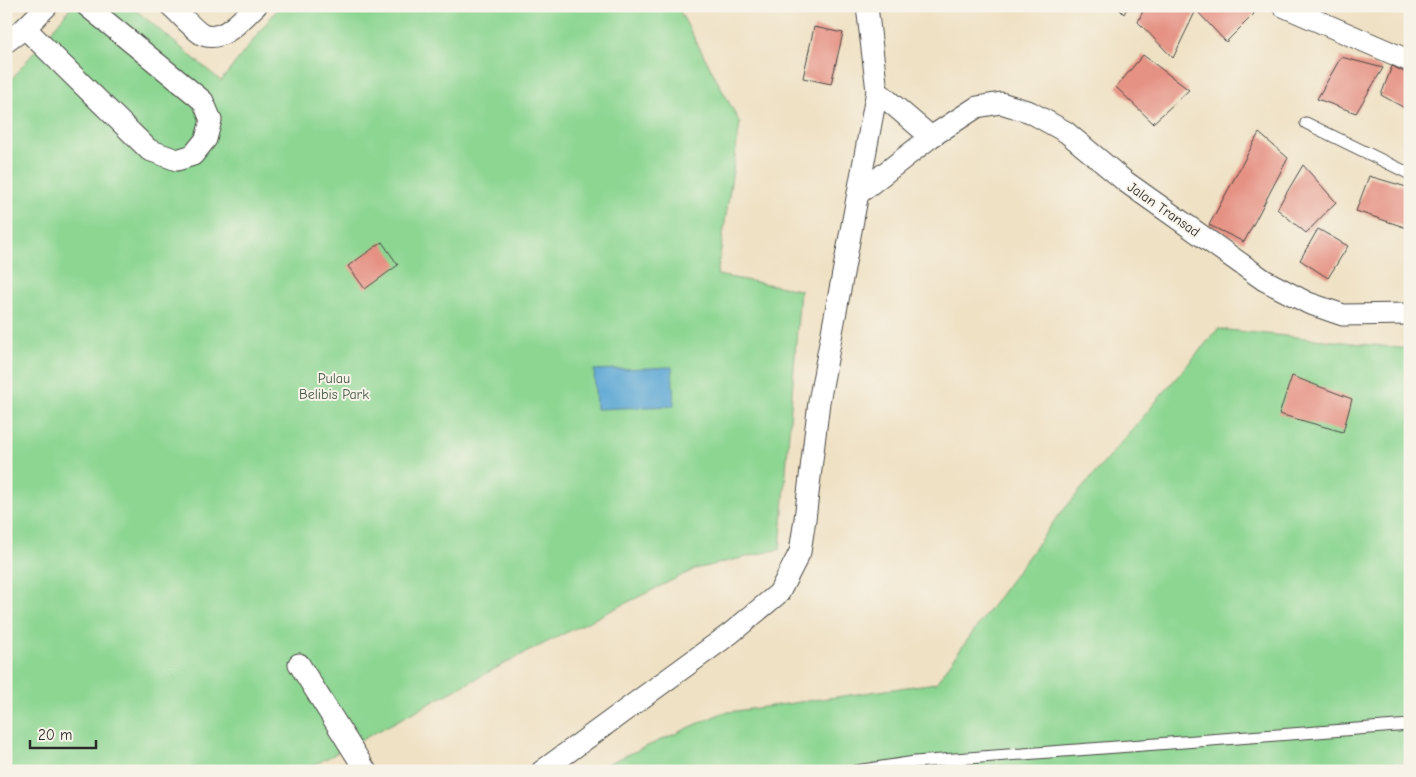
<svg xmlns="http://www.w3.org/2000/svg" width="1416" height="777" viewBox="0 0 1416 777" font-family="'Comic Neue',sans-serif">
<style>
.green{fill:#8cd692;stroke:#5c805e}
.water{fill:#5ca7d4;stroke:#446980}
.building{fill:#e59183}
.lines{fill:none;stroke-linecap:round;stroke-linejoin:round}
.service-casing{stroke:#484642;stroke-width:13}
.minor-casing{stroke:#484642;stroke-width:23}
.service{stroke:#fff;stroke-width:11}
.minor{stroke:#fff;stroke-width:21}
.labels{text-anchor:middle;stroke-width:4;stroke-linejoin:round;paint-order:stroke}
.street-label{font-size:14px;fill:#2b2b2b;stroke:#f7f3e8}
.park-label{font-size:14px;fill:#435645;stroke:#f7f3e8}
</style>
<rect width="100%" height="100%" fill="#f7f3e8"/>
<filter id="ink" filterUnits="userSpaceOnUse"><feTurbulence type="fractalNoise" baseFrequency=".02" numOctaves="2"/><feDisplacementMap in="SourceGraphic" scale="10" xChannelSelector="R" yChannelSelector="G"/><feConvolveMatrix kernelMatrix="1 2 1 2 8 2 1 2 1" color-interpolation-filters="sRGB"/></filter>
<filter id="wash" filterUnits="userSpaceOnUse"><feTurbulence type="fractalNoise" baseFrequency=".0096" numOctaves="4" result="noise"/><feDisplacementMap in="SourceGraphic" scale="20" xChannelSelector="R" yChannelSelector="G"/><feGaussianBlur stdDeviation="1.12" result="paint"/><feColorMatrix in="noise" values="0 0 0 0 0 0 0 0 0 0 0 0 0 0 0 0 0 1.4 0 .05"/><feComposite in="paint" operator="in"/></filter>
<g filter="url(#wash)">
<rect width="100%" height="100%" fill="#efe1c4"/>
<g class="green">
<path d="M 72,6 L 131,6 L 221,81 L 280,6 L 677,6 L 740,123 L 717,275 L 800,290 L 780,549 L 695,569 L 517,657 L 303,771 L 6,771 L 6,86 Z"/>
<path d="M 1218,329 L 1410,349 L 1410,771 L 591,771 L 722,713 L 936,683 L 1055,520 Z"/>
</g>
<path class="water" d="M 672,367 L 674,406 L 596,409 L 594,370 Z"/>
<g id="blocks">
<g class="building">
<path d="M 1116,6 L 1128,6 L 1124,14 Z"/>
<path d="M 1145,6 L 1198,6 L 1173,58 L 1138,22 Z"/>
<path d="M 1203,6 L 1247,6 L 1254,14 L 1226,42 L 1197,11 Z"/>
<path d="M 814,27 L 843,33 L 831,84 L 803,78 Z"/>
<path d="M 1143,55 L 1189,90 L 1153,123 L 1116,87 Z"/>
<path d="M 1341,57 L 1383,68 L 1356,113 L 1317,99 Z"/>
<path d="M 1392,66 L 1410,75 L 1410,111 L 1381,95 Z"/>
<path d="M 1259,133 L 1288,158 L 1244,242 L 1209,225 Z"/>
<path d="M 1303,165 L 1336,202 L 1306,233 L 1277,209 Z"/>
<path d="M 1369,176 L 1410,188 L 1410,229 L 1356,211 Z"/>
<path d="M 1318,229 L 1348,246 L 1328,278 L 1300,260 Z"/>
<path d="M 382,242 L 398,265 L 365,289 L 348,266 Z"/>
<path d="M 1292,376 L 1352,399 L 1343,432 L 1279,414 Z"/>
</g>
</g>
</g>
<g filter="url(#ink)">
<use href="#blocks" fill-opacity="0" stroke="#484642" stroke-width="1"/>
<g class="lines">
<g class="service-casing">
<g id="service">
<path d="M 1306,123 L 1410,174"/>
<path d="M 856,771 L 915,762 L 1410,725"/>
</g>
</g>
<g class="minor-casing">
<g id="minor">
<path d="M 171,6 C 178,12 196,32 203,35 C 224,43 242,18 256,6"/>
<path d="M 1283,6 L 1410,61"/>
<path d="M 25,28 L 149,150 L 177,160 L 193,155 L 206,139 L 211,120 L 203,101 L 87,6"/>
<path d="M 6,42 L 25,28 L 47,6"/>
<path d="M 877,91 L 931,137"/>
<path d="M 858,194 L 931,137 L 977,107 L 1001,103 L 1030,112 L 1066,132 L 1126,182 L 1264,280 L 1308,303 L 1343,315 L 1410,314"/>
<path d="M 299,664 L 366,771"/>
<path d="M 542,771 L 731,633 L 779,593 L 800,552 L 805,519 L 819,402 L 877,91 L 867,6"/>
</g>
</g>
<use href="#service" class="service"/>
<use href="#minor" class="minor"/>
</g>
</g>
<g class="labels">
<g class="street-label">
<text transform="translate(1164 209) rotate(35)" y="5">Jalan Transad</text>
</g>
<g class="park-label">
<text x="334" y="383">Pulau<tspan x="334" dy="16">Belibis Park</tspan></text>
</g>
</g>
<rect width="1416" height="777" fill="none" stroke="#f7f3e8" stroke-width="25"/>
<path d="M30 740v8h66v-8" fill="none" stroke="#2b2b2b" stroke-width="2.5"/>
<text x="38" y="740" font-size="15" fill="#2b2b2b" stroke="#f7f3e8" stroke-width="4" paint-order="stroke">20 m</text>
</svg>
